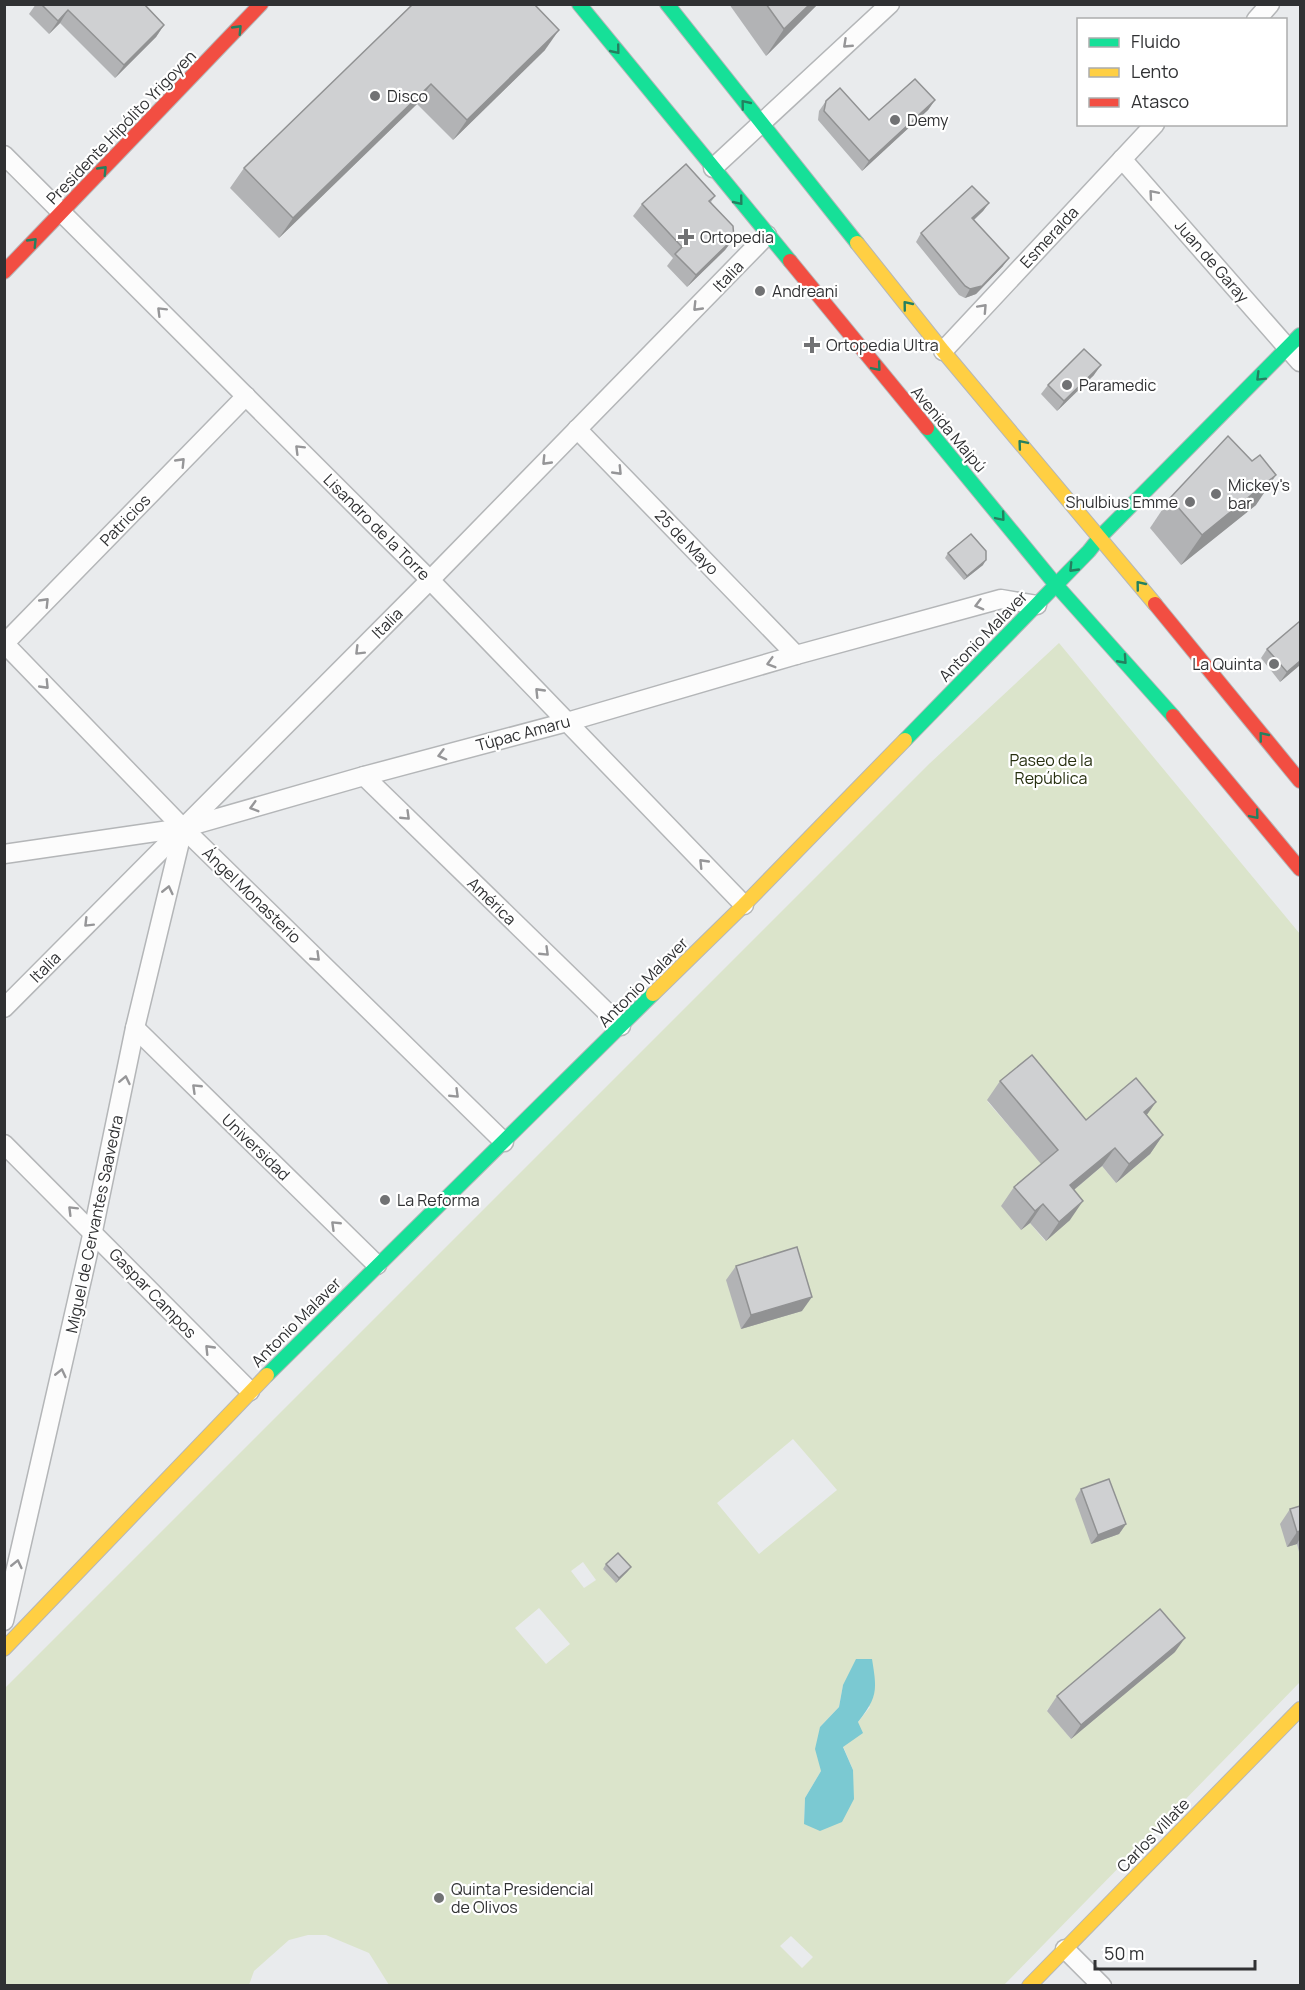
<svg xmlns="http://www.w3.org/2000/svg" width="1305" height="1990" viewBox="0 0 1305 1990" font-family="Manrope,sans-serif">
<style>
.green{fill:#dbe4cb;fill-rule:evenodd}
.water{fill:#7bc9d2}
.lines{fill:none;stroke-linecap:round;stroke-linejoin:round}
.street-casing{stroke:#b4b6b8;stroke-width:21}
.fast-casing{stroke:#b4b6b8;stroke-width:16}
.slow-casing{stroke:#b4b6b8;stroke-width:16}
.jam-casing{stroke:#b4b6b8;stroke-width:16}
.street{stroke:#fcfcfc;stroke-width:18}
.fast{stroke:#16e098;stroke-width:14}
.slow{stroke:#ffcf43;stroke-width:14}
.jam{stroke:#f24e42;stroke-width:14}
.wall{fill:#b2b3b5}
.shaded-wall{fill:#919293}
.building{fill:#cfd0d2;stroke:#919293;stroke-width:1.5}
.oneway{stroke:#248060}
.oneway2{stroke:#969698}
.poi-dot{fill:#717274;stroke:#fff;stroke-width:2}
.labels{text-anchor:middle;stroke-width:4.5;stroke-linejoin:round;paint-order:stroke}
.poi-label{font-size:16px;fill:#303133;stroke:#fff;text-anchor:start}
.street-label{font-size:16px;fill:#303133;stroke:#fff}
.park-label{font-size:16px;fill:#262f0f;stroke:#fff}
</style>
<rect width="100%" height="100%" fill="#e9ebed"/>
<path class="green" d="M 1059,643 L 1300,934 L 1300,1517 L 1287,1546 L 1297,1544 L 1300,1556 L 1300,1682 L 1004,1985 L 389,1985 L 369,1953 L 326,1935 L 308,1935 L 289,1940 L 254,1971 L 249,1985 L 5,1986 L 5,1688 L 929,764 ZM 987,1101 L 1073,1139 L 1150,1154 L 1116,1183 L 1102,1166 L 1057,1204 L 1045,1241 L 1030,1223 L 1021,1230 L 1045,1168 ZM 793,1439 L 837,1490 L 759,1554 L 717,1503 ZM 583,1562 L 596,1580 L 584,1588 L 571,1571 ZM 539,1608 L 570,1644 L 546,1664 L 515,1628 ZM 1150,1623 L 1071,1739 L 1047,1710 ZM 843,1685 L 870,1707 L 858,1722 L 843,1746 L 853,1770 L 820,1830 L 804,1823 L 805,1798 L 821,1771 L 820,1727 L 839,1707 ZM 791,1936 L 813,1957 L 802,1968 L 780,1946 Z"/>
<path class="water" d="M 856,1659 L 872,1659 C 877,1690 878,1697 858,1722 L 863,1733 L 843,1747 L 853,1770 L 854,1799 L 842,1822 L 820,1831 L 804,1824 L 805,1798 L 821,1771 L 815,1749 L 820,1727 L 839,1707 L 843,1685 Z"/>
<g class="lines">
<g class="street-casing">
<g id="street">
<path d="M 1256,20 L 1270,4"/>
<path d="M 4,155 L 430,580 L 744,905"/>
<path d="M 1122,159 L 1300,362"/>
<path d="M 713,168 L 890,4"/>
<path d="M 943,351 L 1155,124"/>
<path d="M 577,429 L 796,655"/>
<path d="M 4,643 L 183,828 L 504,1142"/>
<path d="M 4,644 L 246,396"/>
<path d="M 364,776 L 621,1026"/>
<path d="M 4,854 L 183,828 L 364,776 L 567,722 L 796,655 L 1001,599 L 1037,605"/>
<path d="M 4,1008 L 430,580 L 767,235"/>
<path d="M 135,1028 L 377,1265"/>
<path d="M 4,1144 L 250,1391"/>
<path d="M 4,1621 L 93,1231 L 135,1028 L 183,829"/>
<path d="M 1065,1949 L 1102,1986"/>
</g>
</g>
<g class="fast-casing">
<g id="fast">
<path d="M 579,4 L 790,261"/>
<path d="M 667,4 L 857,243"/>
<path d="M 927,428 L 1056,585 L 1173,716"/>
<path d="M 905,740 L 1089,551 L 1100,537 L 1300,335"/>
<path d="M 267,1375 L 653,994"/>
</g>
</g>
<g class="slow-casing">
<g id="slow">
<path d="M 857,243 L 943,351 L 1155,604"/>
<path d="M 653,994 L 744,905 L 905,740"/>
<path d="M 4,1649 L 267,1375"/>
<path d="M 1029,1986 L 1300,1709"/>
</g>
</g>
<g class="jam-casing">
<g id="jam">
<path d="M 790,261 L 927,428"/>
<path d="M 4,272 L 261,4"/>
<path d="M 1155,604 L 1300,781"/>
<path d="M 1173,716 L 1300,869"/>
</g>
</g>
<use href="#street" class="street"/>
<use href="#fast" class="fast"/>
<use href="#slow" class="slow"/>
<use href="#jam" class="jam"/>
</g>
<g class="wall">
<path d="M 36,4 L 144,4 L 164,25 L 156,37 L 115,78 L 60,23 L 49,34 L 29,14 Z"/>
<path d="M 413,4 L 545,50 L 453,140 L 417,104 L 279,238 L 230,188 L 244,168 Z"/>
<path d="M 729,4 L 818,4 L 766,56 Z"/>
<path d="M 935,100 L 928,110 L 862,171 L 818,120 L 819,111 L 826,101 L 869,120 Z"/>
<path d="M 715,196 L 711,202 L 734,238 L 725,250 L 687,287 L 667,266 L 673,258 L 633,216 L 642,204 Z"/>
<path d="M 989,203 L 983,211 L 974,220 L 1003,266 L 976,294 L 965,298 L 959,295 L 916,242 L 921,233 Z"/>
<path d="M 1094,375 L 1057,411 L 1041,394 L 1048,385 Z"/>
<path d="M 1252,461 L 1256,505 L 1181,565 L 1150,528 L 1170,498 Z"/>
<path d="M 948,553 L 983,565 L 964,580 L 945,558 Z"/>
<path d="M 1267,649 L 1300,665 L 1280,682 L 1261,658 Z"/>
<path d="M 1000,1081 L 1086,1120 L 1156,1102 L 1146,1116 L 1163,1135 L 1150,1154 L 1116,1183 L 1102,1166 L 1074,1190 L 1070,1220 L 1046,1241 L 1030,1223 L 1021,1230 L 1001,1206 L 1014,1187 L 1041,1164 L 987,1100 Z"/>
<path d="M 736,1266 L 802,1311 L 741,1329 L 726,1280 Z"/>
<path d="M 1081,1489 L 1126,1524 L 1119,1534 L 1091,1544 L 1075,1499 Z"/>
<path d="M 1300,1506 L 1300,1556 L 1297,1544 L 1287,1547 L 1280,1524 L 1290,1509 Z"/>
<path d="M 606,1564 L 631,1567 L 627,1572 L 616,1583 L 603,1569 Z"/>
<path d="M 1175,1652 L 1071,1739 L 1047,1711 L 1057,1696 Z"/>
</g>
<g class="shaded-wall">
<path d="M 810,4 L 818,4 L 766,56 L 784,29 Z"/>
<path d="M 68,10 L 60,23 L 49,34 L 58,21 Z"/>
<path d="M 164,25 L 156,37 L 115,78 L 124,65 Z"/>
<path d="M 559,30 L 545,50 L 453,140 L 467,120 Z"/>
<path d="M 431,84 L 417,104 L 279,238 L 293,218 Z"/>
<path d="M 935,100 L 928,110 L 862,171 L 869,161 Z"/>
<path d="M 989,203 L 983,211 L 966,227 L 972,218 Z"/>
<path d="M 734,238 L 725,250 L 687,287 L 696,275 Z"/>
<path d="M 1009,258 L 1003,266 L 976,294 L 965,298 L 970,289 Z"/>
<path d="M 1101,365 L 1094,375 L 1057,411 L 1064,401 Z"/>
<path d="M 1276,475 L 1256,505 L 1181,565 L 1202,535 Z"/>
<path d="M 986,560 L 983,565 L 964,580 L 967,576 Z"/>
<path d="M 1300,661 L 1300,665 L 1280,682 L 1287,672 Z"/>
<path d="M 1156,1102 L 1143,1120 L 1144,1112 Z"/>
<path d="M 1163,1135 L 1150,1154 L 1116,1183 L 1129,1164 Z"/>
<path d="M 1115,1148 L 1102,1166 L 1057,1204 L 1070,1185 Z"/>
<path d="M 1083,1201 L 1070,1220 L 1046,1241 L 1059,1222 Z"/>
<path d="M 1043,1204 L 1030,1223 L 1021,1230 L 1035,1211 Z"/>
<path d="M 812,1297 L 802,1311 L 741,1329 L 751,1315 Z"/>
<path d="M 1126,1524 L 1119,1534 L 1091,1544 L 1098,1535 Z"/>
<path d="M 1300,1531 L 1300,1538 L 1297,1544 L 1287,1547 L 1297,1532 Z"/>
<path d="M 631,1567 L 627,1572 L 616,1583 L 619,1578 Z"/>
<path d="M 1185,1638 L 1175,1652 L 1071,1739 L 1081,1725 Z"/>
</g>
<g class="building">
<path d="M 41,4 L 144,4 L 164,25 L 124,65 L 68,10 L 58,21 Z"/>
<path d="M 413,4 L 534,4 L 559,30 L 467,120 L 431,84 L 293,218 L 244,168 Z"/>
<path d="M 766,4 L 810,4 L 784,29 Z"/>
<path d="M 915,79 L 935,100 L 869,161 L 824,111 L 826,101 L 840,88 L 869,120 Z"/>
<path d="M 686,164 L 715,196 L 709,201 L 733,226 L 734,238 L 696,275 L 675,254 L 682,247 L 642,204 Z"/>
<path d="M 972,186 L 989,203 L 972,218 L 1009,258 L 982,286 L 970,289 L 965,286 L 921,233 Z"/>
<path d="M 1084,349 L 1101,365 L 1064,401 L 1048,385 Z"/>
<path d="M 1228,436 L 1252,461 L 1260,455 L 1276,475 L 1202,535 L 1170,498 Z"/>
<path d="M 971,534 L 986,551 L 986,560 L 967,576 L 948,553 Z"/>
<path d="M 1300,621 L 1300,661 L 1287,672 L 1267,649 Z"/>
<path d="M 1032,1055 L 1086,1120 L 1136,1078 L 1156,1102 L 1144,1112 L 1163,1135 L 1129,1164 L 1115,1148 L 1070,1185 L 1083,1201 L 1059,1222 L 1043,1204 L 1035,1211 L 1014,1187 L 1058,1150 L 1000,1081 Z"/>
<path d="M 797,1247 L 812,1297 L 751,1315 L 736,1266 Z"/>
<path d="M 1109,1479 L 1126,1524 L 1098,1535 L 1081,1489 Z"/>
<path d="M 1300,1506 L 1300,1531 L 1297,1532 L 1290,1509 Z"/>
<path d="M 618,1553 L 631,1567 L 619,1578 L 606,1564 Z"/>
<path d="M 1160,1609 L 1185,1638 L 1081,1725 L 1057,1696 Z"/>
</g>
<defs><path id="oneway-chevron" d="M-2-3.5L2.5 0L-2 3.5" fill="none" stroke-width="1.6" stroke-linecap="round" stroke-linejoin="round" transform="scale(1.5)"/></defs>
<g class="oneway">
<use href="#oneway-chevron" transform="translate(238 29) rotate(-46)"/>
<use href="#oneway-chevron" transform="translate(616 50) rotate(51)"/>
<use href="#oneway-chevron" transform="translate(745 104) rotate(-129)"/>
<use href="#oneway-chevron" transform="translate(103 170) rotate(-46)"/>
<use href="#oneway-chevron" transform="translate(739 201) rotate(51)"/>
<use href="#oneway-chevron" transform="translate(33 242) rotate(-46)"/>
<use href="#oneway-chevron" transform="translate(907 305) rotate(-129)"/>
<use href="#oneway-chevron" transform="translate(877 367) rotate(50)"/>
<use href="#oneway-chevron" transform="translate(1260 377) rotate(135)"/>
<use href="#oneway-chevron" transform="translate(1022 444) rotate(-130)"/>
<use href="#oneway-chevron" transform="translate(1001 517) rotate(50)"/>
<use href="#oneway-chevron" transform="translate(1073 568) rotate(134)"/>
<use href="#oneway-chevron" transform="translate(1140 585) rotate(-129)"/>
<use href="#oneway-chevron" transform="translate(1123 660) rotate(48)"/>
<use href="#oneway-chevron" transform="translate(1263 736) rotate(-129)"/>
<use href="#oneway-chevron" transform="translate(1255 815) rotate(50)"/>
</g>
<g class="oneway2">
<use href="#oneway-chevron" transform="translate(847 44) rotate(137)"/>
<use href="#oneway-chevron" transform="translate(1153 194) rotate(-131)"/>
<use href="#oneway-chevron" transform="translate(697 307) rotate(134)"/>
<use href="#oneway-chevron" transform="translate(983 308) rotate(-47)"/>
<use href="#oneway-chevron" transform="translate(161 311) rotate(-135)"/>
<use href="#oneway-chevron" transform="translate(299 449) rotate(-135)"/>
<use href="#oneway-chevron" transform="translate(546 461) rotate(134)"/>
<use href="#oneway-chevron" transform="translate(181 462) rotate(-46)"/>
<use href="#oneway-chevron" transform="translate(618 471) rotate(46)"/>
<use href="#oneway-chevron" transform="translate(45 602) rotate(-46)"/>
<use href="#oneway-chevron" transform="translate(979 605) rotate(165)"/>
<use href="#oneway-chevron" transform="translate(359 651) rotate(135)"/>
<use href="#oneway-chevron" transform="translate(771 663) rotate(164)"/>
<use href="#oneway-chevron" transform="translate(45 685) rotate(46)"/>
<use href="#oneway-chevron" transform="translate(539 692) rotate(-134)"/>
<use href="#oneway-chevron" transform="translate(442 755) rotate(165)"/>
<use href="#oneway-chevron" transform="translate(254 807) rotate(164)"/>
<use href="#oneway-chevron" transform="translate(406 816) rotate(44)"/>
<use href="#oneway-chevron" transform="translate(703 863) rotate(-134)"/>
<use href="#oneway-chevron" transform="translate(168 890) rotate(-77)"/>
<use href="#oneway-chevron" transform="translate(88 923) rotate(135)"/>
<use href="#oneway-chevron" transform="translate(545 952) rotate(44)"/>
<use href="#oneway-chevron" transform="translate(316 957) rotate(44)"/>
<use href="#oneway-chevron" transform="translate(125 1080) rotate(-78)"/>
<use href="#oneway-chevron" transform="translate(196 1088) rotate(-136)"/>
<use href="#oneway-chevron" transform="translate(455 1094) rotate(44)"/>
<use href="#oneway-chevron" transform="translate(72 1210) rotate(-135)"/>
<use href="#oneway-chevron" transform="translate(335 1225) rotate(-136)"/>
<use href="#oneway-chevron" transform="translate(209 1349) rotate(-134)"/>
<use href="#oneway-chevron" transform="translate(61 1373) rotate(-77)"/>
<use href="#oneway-chevron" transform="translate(17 1564) rotate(-77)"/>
</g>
<g class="poi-dot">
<circle cx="375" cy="96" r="6"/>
<circle cx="895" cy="120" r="6"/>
<path d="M683 228h6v6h6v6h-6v6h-6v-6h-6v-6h6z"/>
<circle cx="760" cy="291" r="6"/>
<path d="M809 336h6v6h6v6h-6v6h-6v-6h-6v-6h6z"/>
<circle cx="1067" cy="385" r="6"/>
<circle cx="1216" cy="494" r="6"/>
<circle cx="1190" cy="502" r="6"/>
<circle cx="1274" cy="664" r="6"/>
<circle cx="385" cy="1200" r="6"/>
<circle cx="439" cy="1898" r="6"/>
</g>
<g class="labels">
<g class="poi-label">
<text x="387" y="102">Disco</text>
<text x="907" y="126">Demy</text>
<text x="700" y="243">Ortopedia</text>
<text x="772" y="297">Andreani</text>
<text x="826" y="351">Ortopedia Ultra</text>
<text x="1079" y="391">Paramedic</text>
<text x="1228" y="491">Mickey's<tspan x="1228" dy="18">bar</tspan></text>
<text x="1178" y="508" text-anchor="end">Shulbius Emme</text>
<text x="1262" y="670" text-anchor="end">La Quinta</text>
<text x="397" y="1206">La Reforma</text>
<text x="451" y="1895">Quinta Presidencial<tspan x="451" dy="18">de Olivos</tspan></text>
</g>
<g class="street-label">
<text transform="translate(121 127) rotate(-46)" y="6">Presidente Hipólito Yrigoyen</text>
<text transform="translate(1049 237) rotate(-47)" y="6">Esmeralda</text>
<text transform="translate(1212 261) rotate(49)" y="6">Juan de Garay</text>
<text transform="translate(728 276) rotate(-46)" y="6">Italia</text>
<text transform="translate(949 429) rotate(50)" y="6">Avenida Maipú</text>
<text transform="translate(125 520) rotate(-46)" y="6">Patricios</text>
<text transform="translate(377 527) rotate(45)" y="6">Lisandro de la Torre</text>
<text transform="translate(687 542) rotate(46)" y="6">25 de Mayo</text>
<text transform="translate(387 623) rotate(-45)" y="6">Italia</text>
<text transform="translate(983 636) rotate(-46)" y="6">Antonio Malaver</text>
<text transform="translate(523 733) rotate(-15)" y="6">Túpac Amaru</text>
<text transform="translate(252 895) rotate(44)" y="6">Ángel Monasterio</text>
<text transform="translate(492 901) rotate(44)" y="6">América</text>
<text transform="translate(45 967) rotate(-45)" y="6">Italia</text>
<text transform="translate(643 982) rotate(-45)" y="6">Antonio Malaver</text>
<text transform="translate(256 1147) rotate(44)" y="6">Universidad</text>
<text transform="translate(94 1224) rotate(-78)" y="6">Miguel de Cervantes Saavedra</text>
<text transform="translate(153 1293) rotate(46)" y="6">Gaspar Campos</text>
<text transform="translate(296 1322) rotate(-45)" y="6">Antonio Malaver</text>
<text transform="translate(1153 1835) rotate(-46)" y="6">Carlos Villate</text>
</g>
<g class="park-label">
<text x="1051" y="766">Paseo de la<tspan x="1051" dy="18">República</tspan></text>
</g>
</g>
<rect width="1305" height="1990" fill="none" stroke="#303133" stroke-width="12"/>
<rect x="1077" y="18" width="210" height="108" fill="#ffffff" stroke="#acadad" stroke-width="1.5"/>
<rect x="1089" y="38" width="30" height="9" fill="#16e098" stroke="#acadad" stroke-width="1.5"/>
<text x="1131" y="48" font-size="18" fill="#303133">Fluido</text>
<rect x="1089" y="68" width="30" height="9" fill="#ffcf43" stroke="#acadad" stroke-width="1.5"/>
<text x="1131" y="78" font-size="18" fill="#303133">Lento</text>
<rect x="1089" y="98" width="30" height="9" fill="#f24e42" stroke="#acadad" stroke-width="1.5"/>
<text x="1131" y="108" font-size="18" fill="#303133">Atasco</text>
<path d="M1095 1960v9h160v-9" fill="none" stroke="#303133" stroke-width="3"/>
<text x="1104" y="1960" font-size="18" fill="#303133" stroke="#ffffff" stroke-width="4.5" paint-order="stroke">50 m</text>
</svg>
